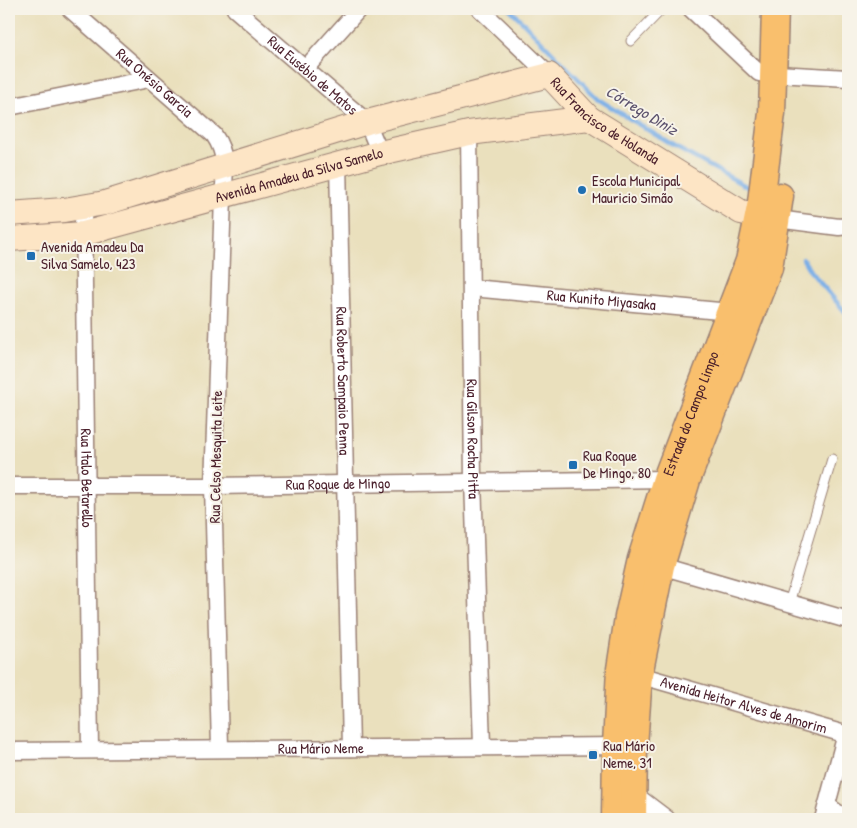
<svg xmlns="http://www.w3.org/2000/svg" width="857" height="828" viewBox="0 0 857 828" font-family="'Patrick Hand',sans-serif">
<style>
.lines{fill:none;stroke-linecap:round;stroke-linejoin:round}
.stream{stroke:#7aafe7;stroke-width:4.5}
.lane-casing{stroke:#9a8074;stroke-width:11}
.street-casing{stroke:#9a8074;stroke-width:19}
.secondary-casing{stroke:#9a8074;stroke-width:26}
.primary-casing{stroke:#9a8074;stroke-width:29}
.lane{stroke:#fff;stroke-width:9}
.street{stroke:#fff;stroke-width:16}
.secondary{stroke:#fde5c5;stroke-width:24}
.primary{stroke:#f9bf6d;stroke-width:26}
.poi-dot{fill:#1f6fb2;stroke:#f7f3e8;stroke-width:2}
.labels{text-anchor:middle;stroke-width:4;stroke-linejoin:round;paint-order:stroke}
.street-label{font-size:15px;fill:#4a1f2b;stroke:#f7f3e8}
.poi-label{font-size:15px;fill:#4a1f2b;stroke:#f7f3e8;text-anchor:start}
.water-label{font-size:16px;font-style:italic;fill:#5b516d;stroke:#f7f3e8}
</style>
<rect width="100%" height="100%" fill="#f7f3e8"/>
<filter id="ink" filterUnits="userSpaceOnUse"><feTurbulence type="fractalNoise" baseFrequency=".02" numOctaves="2"/><feDisplacementMap in="SourceGraphic" scale="10" xChannelSelector="R" yChannelSelector="G"/><feConvolveMatrix kernelMatrix="1 2 1 2 8 2 1 2 1" color-interpolation-filters="sRGB"/></filter>
<filter id="wash" filterUnits="userSpaceOnUse"><feTurbulence type="fractalNoise" baseFrequency=".0096" numOctaves="4" result="noise"/><feDisplacementMap in="SourceGraphic" scale="20" xChannelSelector="R" yChannelSelector="G"/><feGaussianBlur stdDeviation="1.12" result="paint"/><feColorMatrix in="noise" values="0 0 0 0 0 0 0 0 0 0 0 0 0 0 0 0 0 1.4 0 .05"/><feComposite in="paint" operator="in"/></filter>
<g filter="url(#wash)">
<rect width="100%" height="100%" fill="#eae0bd"/>
<g class="lines">
<g class="stream">
<path d="M 510,9 L 598,99 L 677,148 L 753,190"/>
<path d="M 803,259 L 810,271 L 848,315"/>
</g>
</g>
</g>
<g filter="url(#ink)">
<g class="lines">
<g class="lane-casing">
<g id="lane">
<path d="M 631,41 L 662,9"/>
<path d="M 789,603 L 832,459"/>
</g>
</g>
<g class="street-casing">
<g id="street">
<path id="s1" d="M 70,9 L 214,135 C 228,155 225,174 223,197 L 213,486 L 220,747"/>
<path id="s2" d="M 235,9 L 367,122 L 380,153"/>
<path d="M 480,9 L 549,75"/>
<path d="M 691,9 L 759,73 L 848,78"/>
<path d="M 305,69 L 359,9"/>
<path d="M 9,107 L 149,79"/>
<path id="s3" d="M 469,133 L 473,480 L 482,745"/>
<path id="s4" d="M 338,163 L 351,748"/>
<path id="s5" d="M 83,208 L 90,749"/>
<path d="M 777,219 L 839,227 L 848,226"/>
<path id="s6" d="M 472,288 L 730,312"/>
<path id="s7" d="M 9,486 L 213,486 L 666,479"/>
<path d="M 661,566 L 848,620"/>
<path id="s8" d="M 639,675 L 848,735"/>
<path id="s9" d="M 9,751 L 624,746"/>
<path d="M 634,794 L 667,819"/>
<path d="M 828,806 L 846,819"/>
<path d="M 823,819 L 846,734"/>
</g>
</g>
<g class="secondary-casing">
<g id="secondary">
<path id="s10" d="M 9,214 L 64,210 L 105,203 L 367,122 L 549,75 L 589,118 L 741,212 L 777,219"/>
<path id="s11" d="M 9,239 L 83,234 L 380,153 L 469,133 L 589,118"/>
</g>
</g>
<g class="primary-casing">
<g id="primary">
<path id="s12" d="M 615,819 L 616,745 L 620,669 L 628,617 L 641,559 L 666,479 L 749,261 L 761,202 L 772,113 L 775,9"/>
<path d="M 633,819 L 634,746 L 639,675 L 661,566 L 687,480 L 769,268 L 780,196"/>
</g>
</g>
<use href="#lane" class="lane"/>
<use href="#street" class="street"/>
<use href="#secondary" class="secondary"/>
<use href="#primary" class="primary"/>
</g>
</g>
<g class="poi-dot">
<circle cx="582" cy="190" r="5"/>
<rect x="26" y="251" width="10" height="10" rx="2.5"/>
<rect x="568" y="460" width="10" height="10" rx="2.5"/>
<rect x="588" y="750" width="10" height="10" rx="2.5"/>
</g>
<g class="labels">
<g class="street-label">
<text dy="5" stroke="none"><textPath href="#s2" startOffset="102">Rua Eusébio de Matos</textPath></text>
<text dy="5" stroke="none"><textPath href="#s1" startOffset="112">Rua Onésio Garcia</textPath></text>
<text dy="5" stroke="none"><textPath href="#s10" startOffset="632">Rua Francisco de Holanda</textPath></text>
<text dy="5" stroke="none"><textPath href="#s11" startOffset="298">Avenida Amadeu da Silva Samelo</textPath></text>
<text dy="5" stroke="none"><textPath href="#s6" startOffset="130">Rua Kunito Miyasaka</textPath></text>
<text dy="5" stroke="none"><textPath href="#s4" startOffset="218">Rua Roberto Sampaio Penna</textPath></text>
<text dy="5" stroke="none"><textPath href="#s12" startOffset="416">Estrada do Campo Limpo</textPath></text>
<text dy="5" stroke="none"><textPath href="#s3" startOffset="306">Rua Gilson Rocha Pitta</textPath></text>
<text transform="translate(216 457) rotate(-89)" y="5">Rua Celso Mesquita Leite</text>
<text dy="5" stroke="none"><textPath href="#s5" startOffset="270">Rua Italo Betarello</textPath></text>
<text dy="5" stroke="none"><textPath href="#s7" startOffset="329">Rua Roque de Mingo</textPath></text>
<text dy="5" stroke="none"><textPath href="#s8" startOffset="109">Avenida Heitor Alves de Amorim</textPath></text>
<text dy="5" stroke="none"><textPath href="#s9" startOffset="312">Rua Mário Neme</textPath></text>
</g>
<g class="poi-label">
<text x="592" y="186">Escola Municipal<tspan x="592" dy="17">Mauricio Simão</tspan></text>
<text x="41" y="252">Avenida Amadeu Da<tspan x="41" dy="17">Silva Samelo, 423</tspan></text>
<text x="583" y="461">Rua Roque<tspan x="583" dy="17">De Mingo, 80</tspan></text>
<text x="603" y="751">Rua Mário<tspan x="603" dy="17">Neme, 31</tspan></text>
</g>
<g class="water-label">
<text transform="translate(642 110) rotate(31)" y="6">Córrego Diniz</text>
</g>
</g>
<rect width="857" height="828" fill="none" stroke="#f7f3e8" stroke-width="30"/>
</svg>
